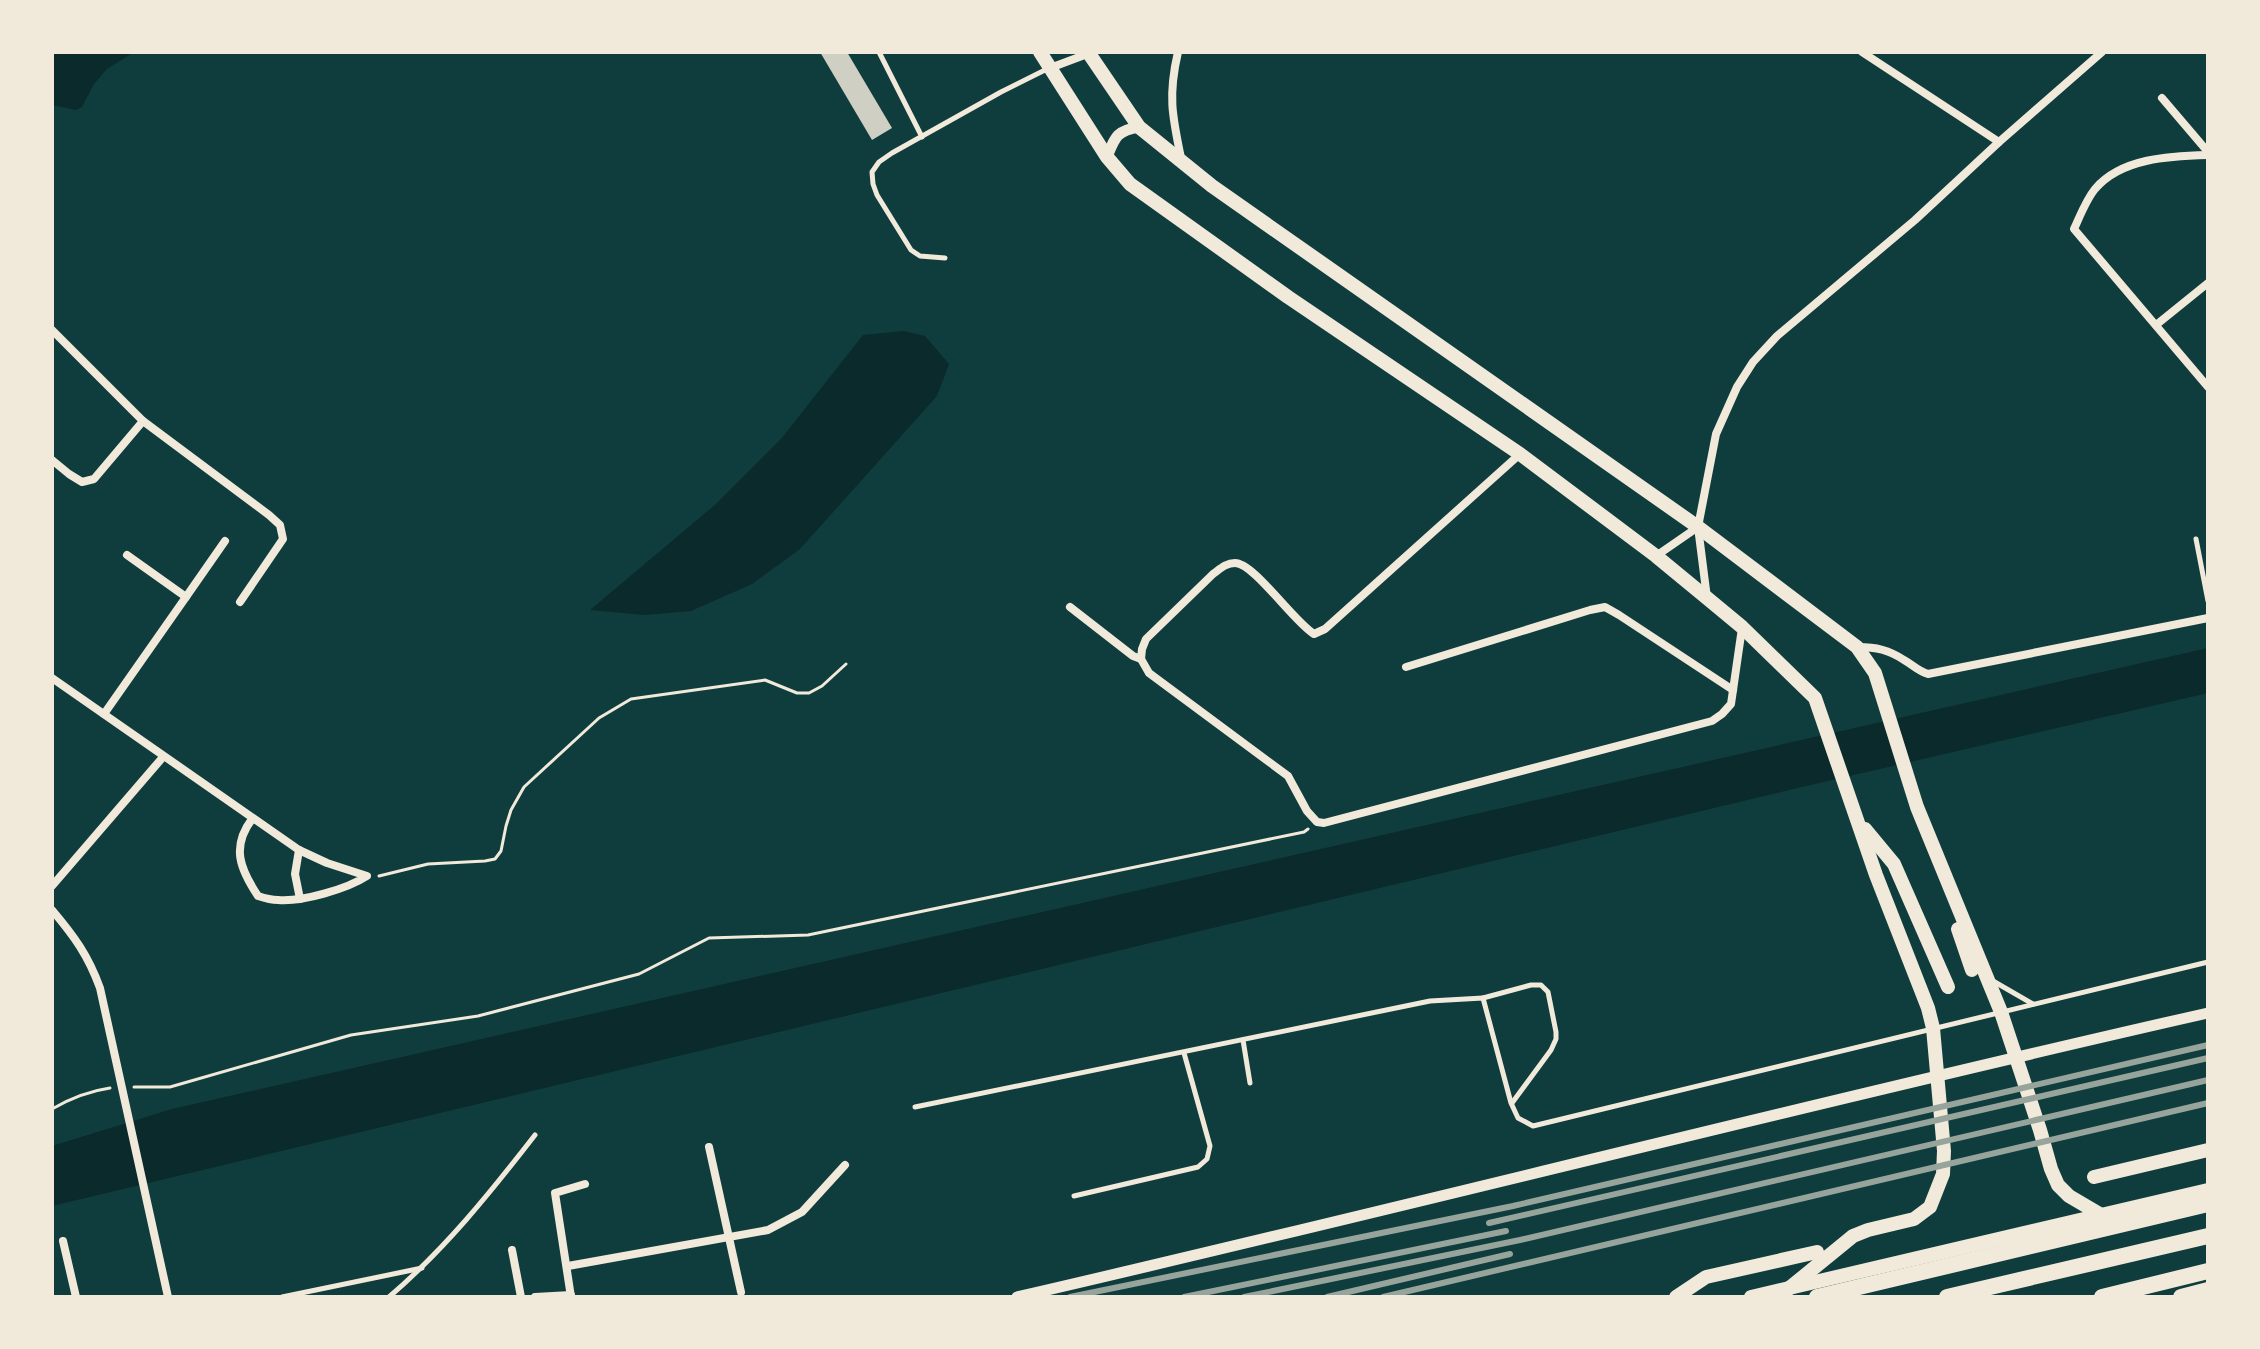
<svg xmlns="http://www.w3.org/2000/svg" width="2260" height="1349" viewBox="0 0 2260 1349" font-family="Signika,sans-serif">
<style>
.water{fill:#0a2a2b}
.building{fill:#cfcfc3}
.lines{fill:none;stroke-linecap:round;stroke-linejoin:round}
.path{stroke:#f1e9da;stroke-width:3}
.service{stroke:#f1e9da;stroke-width:5}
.minor{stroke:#f1e9da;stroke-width:8}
.tertiary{stroke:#f1e9da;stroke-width:11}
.secondary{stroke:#f1e9da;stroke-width:14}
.trunk{stroke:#f1e9da;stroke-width:16}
.motorway{stroke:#f1e9da;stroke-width:16}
.rail{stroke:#97a49c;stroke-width:6}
</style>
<rect width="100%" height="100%" fill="#0f3d3e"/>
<g class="water">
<path d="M 52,52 L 134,52 L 107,69 L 94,84 L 82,107 L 76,110 L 52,105 Z"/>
<path d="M 904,331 L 925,336 L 949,364 L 937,396 L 800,549 L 752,584 L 691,611 L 645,615 L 590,610 L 716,504 L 781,439 L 863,335 Z"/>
<path d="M 2208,648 L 2208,693 L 1789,790 L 52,1206 L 52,1146 L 172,1109 Z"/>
</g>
<path class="building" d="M 820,52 L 847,52 L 892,128 L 872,140 Z"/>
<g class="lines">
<g class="path">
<path d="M 379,876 L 428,864 L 485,861 L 495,859 L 501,851 L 506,826 L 511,810 L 524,787 L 599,718 L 631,699 L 765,680 L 797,693 L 809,693 L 822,686 L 846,664"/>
<path d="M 134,1087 L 170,1087 L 351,1035 L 478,1016 L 639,974 L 709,938 L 808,935 L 1304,832 L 1308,829"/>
<path d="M 52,1109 C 71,1098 89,1091 110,1088"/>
</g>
<g class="service">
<path d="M 879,52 L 922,137"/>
<path d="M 945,258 L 920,256 L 911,250 L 877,195 L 873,184 L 872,172 L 879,162 L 892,153 L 1001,92 L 1049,68"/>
<path d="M 2196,539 L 2208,601"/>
<path d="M 1993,981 L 2033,1004"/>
<path d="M 1483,998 L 1531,985 L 1541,985 L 1548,992 L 1556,1032 L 1556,1039 L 1551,1050 L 1512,1103"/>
<path d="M 1243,1040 L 1250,1083"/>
<path d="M 915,1107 L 1430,1001 L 1483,998 L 1511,1103 L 1518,1118 L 1533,1126 L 2208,962"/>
<path d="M 1074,1196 L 1198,1167 L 1207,1159 L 1210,1146 L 1184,1053"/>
<path d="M 282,1297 L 422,1268"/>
<path d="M 389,1297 C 445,1249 490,1193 535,1135"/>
</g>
<g class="minor">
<path d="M 1178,52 C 1168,95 1172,115 1181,158"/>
<path d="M 1862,52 L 1999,142"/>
<path d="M 1050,68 L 1090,53"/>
<path d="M 2162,98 L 2208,152"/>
<path d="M 2208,155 C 2170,156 2121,158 2095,189 C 2086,200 2080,216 2074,229 L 2208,387"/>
<path d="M 2156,325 L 2208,283"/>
<path d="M 52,330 L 143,421 L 94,479 L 82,482 L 69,474 L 52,460"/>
<path d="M 143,421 L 269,515 L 280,525 L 283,539 L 240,602"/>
<path d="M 1656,556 L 1698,527"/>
<path d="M 186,597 L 225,541"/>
<path d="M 1707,598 L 1698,527 L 1716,434 L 1737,387 L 1753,362 L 1777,336 L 1915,220 L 1999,142 L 2102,52"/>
<path d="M 1070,607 L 1133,656 L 1141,659 L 1149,673 L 1288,776 L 1307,811 L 1317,822 L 1324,823 L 1712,721 L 1722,714 L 1731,704 L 1742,628"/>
<path d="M 1858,647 C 1876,647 1889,650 1904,660 C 1913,665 1918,671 1928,674 L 2208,618"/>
<path d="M 1141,659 L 1142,649 L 1146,639 L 1213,574 C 1220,569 1226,563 1235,563 C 1254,563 1293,621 1314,634 L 1325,629 L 1520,454"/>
<path d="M 1406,667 L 1590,610 L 1605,607 L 1619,615 L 1733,690"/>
<path d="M 52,678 L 299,850 L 327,863 L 367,876 C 347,889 302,902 278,900 C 271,900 264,898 258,896 C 240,869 231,847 252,819"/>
<path d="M 104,714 L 186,597 L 127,555"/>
<path d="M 299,850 L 295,874 L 300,899"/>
<path d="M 52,886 L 163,757"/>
<path d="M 52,910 C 74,936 88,955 100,988 L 168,1297"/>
<path d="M 709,1147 L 741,1292"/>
<path d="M 63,1241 L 76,1297"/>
<path d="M 512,1250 L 521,1297"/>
<path d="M 568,1266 L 768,1230 L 802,1212 L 845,1165"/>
<path d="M 535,1297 L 571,1295"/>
<path d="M 571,1297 L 555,1193 L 585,1184"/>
</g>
<g class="tertiary">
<path d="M 1107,157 C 1115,137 1116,131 1139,127"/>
<path d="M 1017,1297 C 1415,1205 1810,1103 2208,1013"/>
</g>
<g class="secondary">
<path d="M 1040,52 L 1107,157 L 1130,184 L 1288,297 L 1520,454 L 1656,556 L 1707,598 L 1742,627 L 1815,698 L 1876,875 L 1928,1008 L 1933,1028 L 1944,1151 L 1943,1174 L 1930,1207 L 1914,1219 L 1868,1230 L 1853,1236 L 1787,1290"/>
<path d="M 1088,52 L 1139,127 L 1212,186 L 1698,527 L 1857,647 L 1875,673 L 1917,807 L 2001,1012 L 2040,1130 L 2051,1169 L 2058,1185 L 2069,1196 L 2103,1216"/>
<path d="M 1865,829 L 1894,864 L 1948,987"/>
<path d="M 1958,929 L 1972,970"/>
<path d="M 2094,1177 L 2208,1150"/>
<path d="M 1676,1297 L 1706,1277 L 1817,1252"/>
<path d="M 1751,1297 L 2208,1190"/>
</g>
<g class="trunk">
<path d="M 1817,1297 L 2208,1204"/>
<path d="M 2181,1297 L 2208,1290"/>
</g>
<g class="motorway">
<path d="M 1947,1297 L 2208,1236"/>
<path d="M 2102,1297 L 2208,1271"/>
</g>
<g class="rail">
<path d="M 1489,1223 L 2208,1058"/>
<path d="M 1070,1297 L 1513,1206 L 2208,1045"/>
<path d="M 1184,1297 L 1506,1231"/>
<path d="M 1244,1297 L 1520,1240 L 2208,1080"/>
<path d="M 1327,1297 L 1510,1254"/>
<path d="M 1383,1297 L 2208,1103"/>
</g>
</g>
<rect width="2260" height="1349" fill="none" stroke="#f1e9da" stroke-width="108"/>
</svg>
